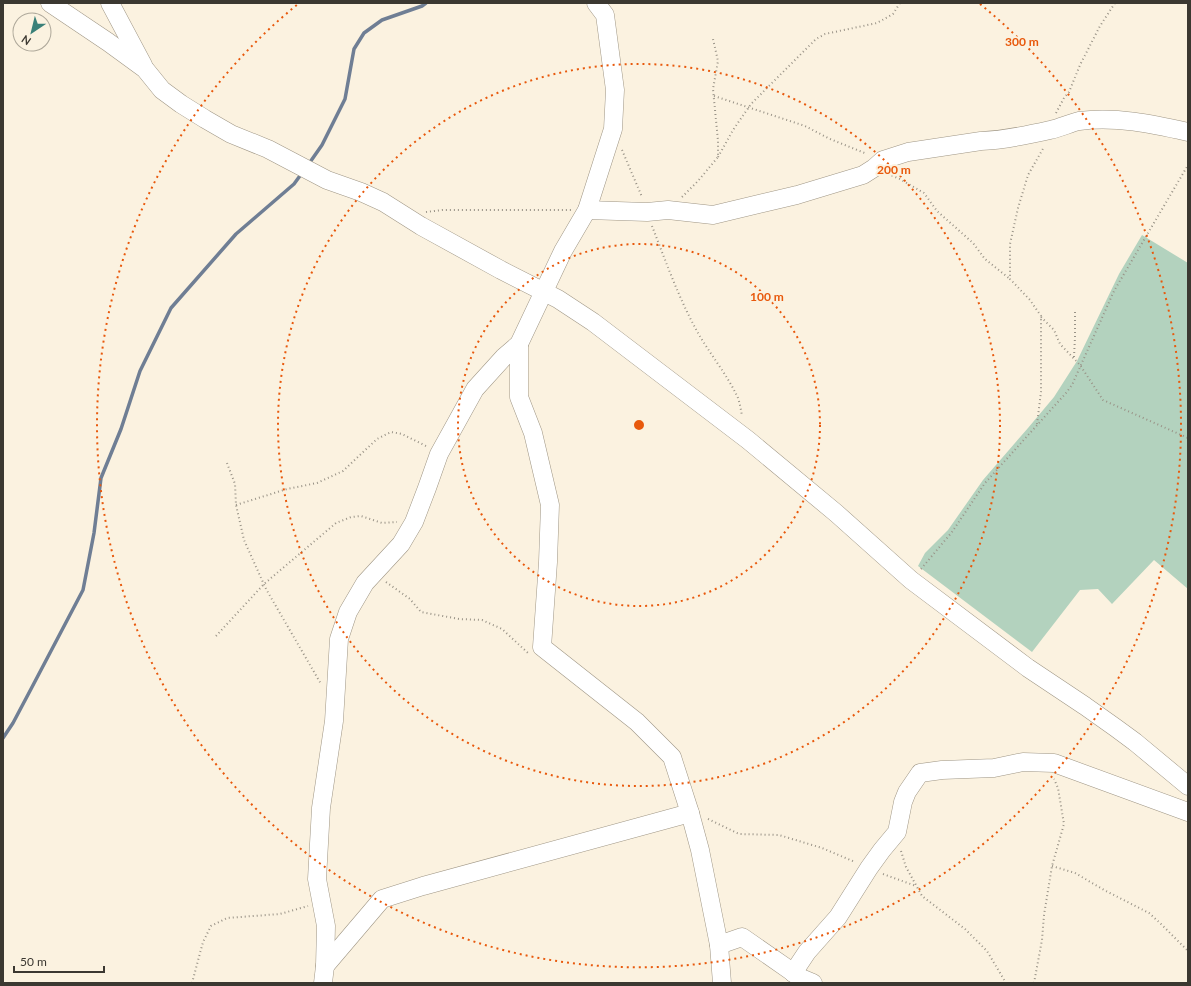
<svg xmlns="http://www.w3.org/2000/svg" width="1191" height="986" viewBox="0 0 1191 986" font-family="Lato,sans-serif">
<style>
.green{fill:#b3d2be}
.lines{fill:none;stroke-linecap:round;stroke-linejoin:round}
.stream{stroke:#6f7e94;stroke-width:3.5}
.minor-casing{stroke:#9f9685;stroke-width:19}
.path{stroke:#999387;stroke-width:2;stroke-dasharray:1 3;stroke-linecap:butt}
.minor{stroke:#fff;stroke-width:18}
.ring{fill:none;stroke:#e8590c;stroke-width:2;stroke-dasharray:2 4}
.centre{fill:#e8590c;stroke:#fbf2e0;stroke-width:2}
.ring-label{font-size:12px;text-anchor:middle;font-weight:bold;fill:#e8590c;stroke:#fbf2e0;stroke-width:4;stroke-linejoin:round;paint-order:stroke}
</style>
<rect width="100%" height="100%" fill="#fbf2e0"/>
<path class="green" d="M 1142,235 L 1188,263 L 1188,589 L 1154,560 L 1112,604 L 1098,589 L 1080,590 L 1032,652 L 918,566 L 925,553 L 948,530 L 983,480 L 1028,428 L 1054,397 L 1077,361 L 1119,274 Z"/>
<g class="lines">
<g class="stream">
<path d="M 308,165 L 322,145 L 345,99 L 354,49 L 364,33 L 382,20 L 422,6 L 426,3"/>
<path d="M 3,738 L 13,723 L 31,689 L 83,590 L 94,533 L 101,478 L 121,429 L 140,371 L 171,308 L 236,234 L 294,184 L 302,173"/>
</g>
<g class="minor-casing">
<g id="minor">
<path d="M 50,3 L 108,42 L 145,69 L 162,90 L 181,104 L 205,119 L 231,134 L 268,149 L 327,180 L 361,192 L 383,202 L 421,226 L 501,270 L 558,299 L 593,322 L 748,440 L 836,513 L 911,580 L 1028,668 L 1085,706 L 1116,728 L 1135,742 L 1188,786"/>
<path d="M 110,3 L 143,65"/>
<path d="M 587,210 L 647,212 L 668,210 L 713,215 L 797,195 L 863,175 L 874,168 L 883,160 L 908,152 L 981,141 C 1004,140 1028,135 1050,130 C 1060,128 1070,123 1079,121 C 1116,116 1152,124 1188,132"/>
<path d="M 519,344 L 519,397 L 533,433 L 550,505 L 548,562 L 542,647 L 637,722 L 672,757 L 690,813 L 700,850 L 719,945 L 722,983"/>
<path d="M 719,945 L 742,937 L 801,978 L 813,983"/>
<path d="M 325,966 L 382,899 L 423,886 L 690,813"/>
<path d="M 793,973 L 807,952 L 838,917 L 869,868 L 882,850 L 897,832 L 903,802 L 907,792 L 920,773 L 942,770 L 994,768 L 1023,762 L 1054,763 L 1188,812"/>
<path d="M 323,983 L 325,966 L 326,926 L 317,879 L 321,808 L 334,721 L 339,639 L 348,612 L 365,583 L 401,544 L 414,522 L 427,488 L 439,454 L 475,389 L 504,357 L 519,344 L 563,251 L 587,210 L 613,129 L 615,90 L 605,15 L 596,3"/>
</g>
</g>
<g class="path">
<path d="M 714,96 L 805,126 L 830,139 L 867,154"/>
<path d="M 1056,113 L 1064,98 L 1069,92 L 1080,65 L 1100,26 L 1115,3"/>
<path d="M 622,150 L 642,197"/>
<path d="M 718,157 L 733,130 L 751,104 L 816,39 L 825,34 L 877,23 L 893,14 L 900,3"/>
<path d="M 888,174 L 900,179 L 924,193 L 937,211 L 973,243 L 985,259 L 1010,279"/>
<path d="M 682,197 L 698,181 L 718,157 L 718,141 L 713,89 L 718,61 L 713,39"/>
<path d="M 426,212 L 442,210 L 571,210"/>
<path d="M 652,226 C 666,262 679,299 698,333 C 710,354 728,376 738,398 C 740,404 741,410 742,416"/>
<path d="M 1041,317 L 1054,330 L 1060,344 L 1080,365 L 1103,400 L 1188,438"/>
<path d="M 1074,357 L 1075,337 L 1075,311"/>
<path d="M 1037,424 L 1041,392 L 1041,316 L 1030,300 L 1010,279 L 1010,244 L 1018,208 L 1028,175 L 1044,147"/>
<path d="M 227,463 L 235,484 L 236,505 L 244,540 L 266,589 L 321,684"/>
<path d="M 236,505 L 287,489 L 317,483 L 343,471 L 377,439 L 391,432 L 402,434 L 426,446"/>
<path d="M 921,569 L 952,532 L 985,483 L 1066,393 L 1072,385 L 1114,291 L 1188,165"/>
<path d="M 386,582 L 410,599 L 421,612 L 459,619 L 482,620 L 502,629 L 528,653"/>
<path d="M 216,636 L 264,584 L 336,523 L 351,517 L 361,516 L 382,523 L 397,522"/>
<path d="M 708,819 L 739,834 L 779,835 L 822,848 L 855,862"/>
<path d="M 901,851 L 906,867 L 922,896 L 965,929 L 987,951 L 1006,983"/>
<path d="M 1052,866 L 1075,873 L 1106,891 L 1149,913 L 1159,922 L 1188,951"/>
<path d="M 883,874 L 916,886"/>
<path d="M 192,983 L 203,942 L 211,926 L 227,918 L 280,914 L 308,906"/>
<path d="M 1034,983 L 1042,940 L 1044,915 L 1052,866 L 1064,824 L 1058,788 L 1054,779"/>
</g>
<use href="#minor" class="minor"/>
</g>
<g class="ring">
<circle cx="639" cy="425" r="181"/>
<circle cx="639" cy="425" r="361"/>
<path d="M980 4A542 542 0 1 1 298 4"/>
</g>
<circle cx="639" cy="425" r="6" class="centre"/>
<g class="ring-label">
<text x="1022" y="46">300 m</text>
<text x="894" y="174">200 m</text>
<text x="767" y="301">100 m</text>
</g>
<rect width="1191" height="986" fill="none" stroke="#3b3831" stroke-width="8"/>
<g transform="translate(32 32) rotate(215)"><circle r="19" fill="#fbf2e0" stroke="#aea89a"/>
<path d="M0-3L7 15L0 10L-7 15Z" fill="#3a8078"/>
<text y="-6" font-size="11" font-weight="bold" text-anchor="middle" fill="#3b3831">N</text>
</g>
<path d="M14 966v6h90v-6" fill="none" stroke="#3b3831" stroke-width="2"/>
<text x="20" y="966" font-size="12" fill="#3b3831" stroke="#fbf2e0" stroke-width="3" paint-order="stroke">50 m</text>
</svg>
